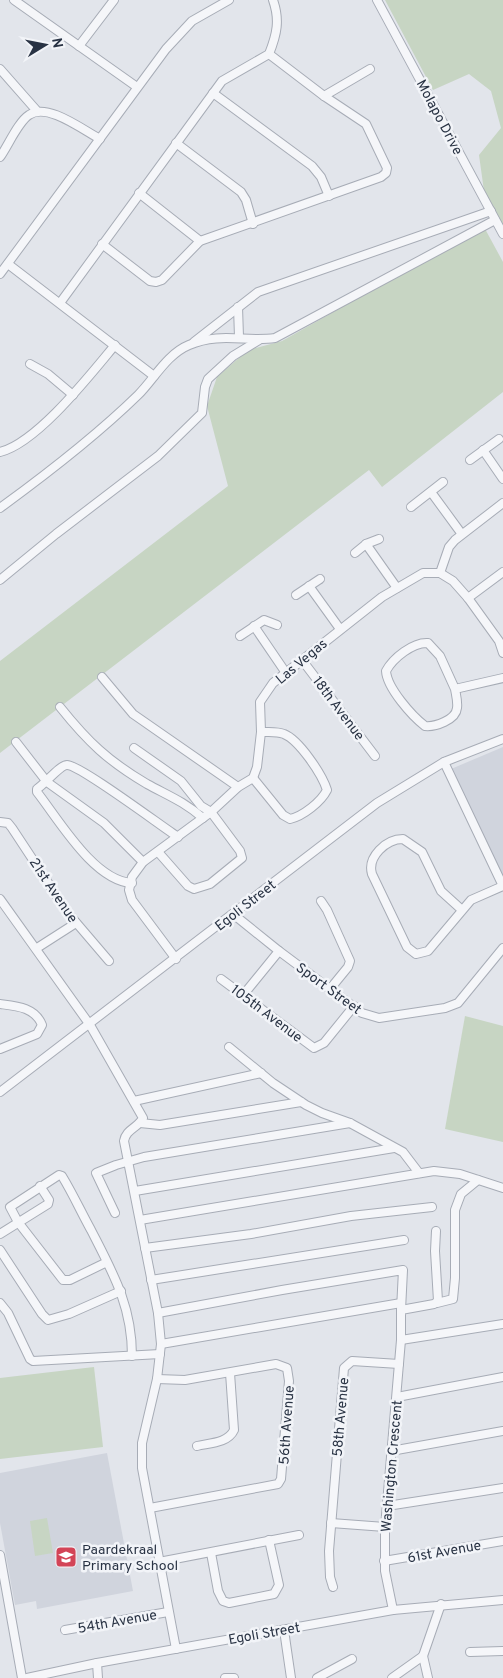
<svg xmlns="http://www.w3.org/2000/svg" width="503" height="1678" viewBox="0 0 503 1678" font-family="Overpass,sans-serif">
<style>
.built{fill:#d0d4dd}
.green{fill:#c7d5c3}
.lines{fill:none;stroke-linecap:round;stroke-linejoin:round}
.minor-casing{stroke:#a7acb6;stroke-width:10}
.minor{stroke:#f5f6f9;stroke-width:8}
.labels{text-anchor:middle;stroke-width:5;stroke-linejoin:round;paint-order:stroke}
.street-label{font-size:14px;fill:#293344;stroke:#f2f4f8}
.poi-label{font-size:14px;fill:#293344;stroke:#f2f4f8;text-anchor:start}
</style>
<rect width="100%" height="100%" fill="#e2e5eb"/>
<g class="built">
<path d="M 503,747 L 503,883 L 451,769 Z"/>
<path d="M 107,1453 L 133,1591 L 37,1609 L 36,1601 L 15,1605 L 0,1523 L 0,1473 Z"/>
</g>
<g class="green">
<path d="M 385,0 L 503,0 L 503,226 L 484,191 L 479,155 L 501,128 L 491,91 L 469,74 L 433,90 Z"/>
<path d="M 484,227 L 503,262 L 503,392 L 382,487 L 369,470 L 0,753 L 0,661 L 228,486 L 207,406 L 217,377 L 248,350 L 282,341 Z"/>
<path d="M 465,1016 L 503,1026 L 503,1142 L 445,1129 Z"/>
<path d="M 94,1367 L 103,1447 L 0,1459 L 0,1378 Z"/>
<path d="M 47,1518 L 53,1553 L 35,1556 L 30,1521 Z"/>
</g>
<g class="lines">
<g class="minor-casing">
<g id="minor">
<path d="M 14,0 L 137,87"/>
<path d="M 377,0 L 503,234"/>
<path d="M 79,46 L 114,0"/>
<path d="M 0,69 L 37,111"/>
<path d="M 213,93 L 312,166 L 321,177 L 329,196"/>
<path d="M 324,96 L 370,69"/>
<path d="M 176,143 L 241,192 L 246,200 L 253,224"/>
<path d="M 0,157 C 8,146 18,122 29,115 C 47,102 83,130 100,139"/>
<path d="M 139,193 L 200,241"/>
<path d="M 102,244 L 150,281 L 156,282 L 162,280 L 200,241 L 381,177 L 386,173 L 387,168 L 366,124 L 324,96 L 269,54"/>
<path d="M 8,264 L 154,376"/>
<path d="M 0,274 L 166,49 L 192,21 L 229,0"/>
<path d="M 60,303 L 222,81 L 269,54 C 277,34 280,20 273,0"/>
<path d="M 238,307 L 239,337"/>
<path d="M 194,342 L 258,292 L 491,211"/>
<path d="M 30,364 L 48,374 L 73,395"/>
<path d="M 483,450 L 503,479"/>
<path d="M 0,452 C 37,443 90,375 115,345"/>
<path d="M 470,460 L 499,439"/>
<path d="M 431,492 L 461,533"/>
<path d="M 411,507 L 443,482"/>
<path d="M 0,508 C 48,473 95,437 138,395 C 154,379 167,354 189,345 C 219,332 245,342 275,338 L 495,220"/>
<path d="M 379,539 L 366,544 L 397,588"/>
<path d="M 355,553 L 366,544"/>
<path d="M 440,573 L 449,547 L 455,540 L 503,503"/>
<path d="M 0,580 L 56,534 L 158,456 L 202,413 L 205,387 L 208,379 L 233,356 L 259,340"/>
<path d="M 309,586 L 340,629"/>
<path d="M 296,595 L 320,579"/>
<path d="M 468,598 L 503,572"/>
<path d="M 254,626 L 286,673"/>
<path d="M 240,636 L 264,620 L 277,625"/>
<path d="M 302,660 L 375,756"/>
<path d="M 102,677 L 133,714 L 238,787"/>
<path d="M 455,689 C 456,695 458,702 457,708 C 456,720 435,727 425,726 C 412,716 387,688 386,671 C 393,658 413,642 428,643 L 440,656 L 455,689 L 503,678"/>
<path d="M 60,707 C 88,742 108,761 147,784 C 169,796 183,801 203,818"/>
<path d="M 16,742 L 47,782 L 104,823 L 143,862"/>
<path d="M 134,748 L 181,781 L 201,806 L 211,812 L 240,851 L 242,858 L 210,884 L 194,889 L 188,886 L 159,853"/>
<path d="M 444,762 L 503,886"/>
<path d="M 253,778 L 283,815 L 290,819 C 303,816 321,802 327,790 C 322,774 299,740 284,734 C 277,731 269,732 261,732"/>
<path d="M 0,822 L 8,823 L 12,828 L 68,913 L 109,961"/>
<path d="M 132,883 C 94,881 59,820 37,792 L 37,789 C 45,784 60,765 67,765 C 80,765 161,826 178,837"/>
<path d="M 0,899 L 90,1025 L 143,1118 C 138,1128 126,1129 124,1141 L 158,1313 L 161,1344 L 157,1379 L 142,1443 L 142,1468 L 176,1649"/>
<path d="M 321,901 L 327,910 L 350,961 L 348,967 L 330,989"/>
<path d="M 462,910 L 441,891 L 422,852 L 403,839 C 386,839 367,857 372,874 L 407,947 L 416,954 L 428,951 L 471,900 L 503,886"/>
<path d="M 233,914 L 279,951 L 362,1013 L 379,1018 L 445,1008 L 458,1003 L 503,948"/>
<path d="M 37,948 L 76,923"/>
<path d="M 176,959 L 132,900 L 129,890 L 132,877 L 143,862 L 211,812 L 238,787 L 253,778 L 257,767 L 261,732 L 260,702 L 273,683 L 382,597 L 423,573 L 440,573 L 453,581 L 468,598 L 499,641 L 503,653"/>
<path d="M 221,979 L 314,1048 L 324,1043 L 354,1006"/>
<path d="M 244,994 L 279,951"/>
<path d="M 0,1004 C 16,1006 35,1007 42,1025 L 37,1034 L 0,1049"/>
<path d="M 229,1047 L 273,1083 L 306,1105 L 322,1113 L 350,1123 L 403,1152 L 419,1173"/>
<path d="M 0,1092 L 377,803 L 444,762 L 503,739"/>
<path d="M 134,1101 L 261,1073"/>
<path d="M 140,1123 L 160,1125 L 301,1102"/>
<path d="M 135,1191 L 394,1148"/>
<path d="M 115,1213 L 96,1173 L 116,1165 L 144,1157 L 350,1123"/>
<path d="M 140,1220 L 434,1171 L 460,1174 L 503,1188"/>
<path d="M 0,1234 L 48,1204 L 49,1200 L 40,1186"/>
<path d="M 145,1248 L 251,1234 L 351,1216 L 432,1207"/>
<path d="M 0,1250 L 42,1314 L 48,1320 L 69,1314 L 121,1291"/>
<path d="M 107,1262 L 70,1280 L 63,1280 L 18,1222 L 10,1207 L 59,1175 L 62,1176 C 73,1194 81,1212 91,1230 C 113,1273 132,1306 132,1356"/>
<path d="M 151,1280 L 404,1240"/>
<path d="M 0,1303 L 8,1313 L 30,1359 L 33,1361 L 160,1354"/>
<path d="M 437,1303 L 453,1299 L 455,1278 L 455,1210 L 461,1194 L 478,1180"/>
<path d="M 158,1313 L 282,1290 L 403,1270 L 401,1310"/>
<path d="M 401,1340 L 503,1324"/>
<path d="M 161,1344 L 401,1303"/>
<path d="M 397,1397 L 503,1377"/>
<path d="M 197,1446 C 210,1443 228,1443 234,1430 L 230,1373"/>
<path d="M 391,1451 L 503,1431"/>
<path d="M 387,1506 L 503,1488"/>
<path d="M 150,1508 L 278,1484 L 281,1479 L 289,1381 L 287,1368 L 276,1364 L 185,1380 L 157,1379"/>
<path d="M 331,1523 L 385,1527"/>
<path d="M 211,1553 L 218,1591 L 223,1601 L 229,1603 L 274,1594 L 279,1585 L 269,1540"/>
<path d="M 0,1555 L 22,1678"/>
<path d="M 384,1561 L 503,1541"/>
<path d="M 159,1562 L 299,1535"/>
<path d="M 333,1587 L 330,1577 L 329,1551 L 344,1368 L 352,1361 L 399,1364"/>
<path d="M 393,1610 L 385,1571 L 385,1527 L 401,1340 L 401,1310 L 434,1304 L 438,1301 L 435,1251 L 436,1231"/>
<path d="M 65,1630 L 168,1612"/>
<path d="M 284,1630 L 291,1678"/>
<path d="M 470,1652 L 503,1651"/>
<path d="M 423,1656 L 428,1678"/>
<path d="M 97,1663 L 98,1678"/>
<path d="M 27,1678 L 97,1663 L 393,1610 L 503,1600"/>
<path d="M 225,1678 L 234,1678"/>
<path d="M 317,1678 L 352,1659"/>
<path d="M 392,1678 L 423,1656 L 441,1604"/>
</g>
</g>
<use href="#minor" class="minor"/>
</g>
<defs>
<g id="school-square" transform="scale(1.125)"><rect x="-9" y="-9" width="18" height="18" rx="4" fill="#d34457" stroke="#f2f4f8"/><path d="M0-5L7-2L0 1L-7-2ZM-4 1L0 2.5L4 1V4Q0 6-4 4Z" fill="#fff"/></g>
</defs>
<g fill-rule="evenodd">
<use href="#school-square" x="66" y="1557"/>
</g>
<g class="labels">
<g class="street-label">
<text transform="translate(440 117) rotate(62)" y="5">Molapo Drive</text>
<text transform="translate(301 661) rotate(-40)" y="5">Las Vegas</text>
<text transform="translate(339 708) rotate(53)" y="5">18th Avenue</text>
<text transform="translate(54 890) rotate(56)" y="5">21st Avenue</text>
<text transform="translate(245 905) rotate(-38)" y="5">Egoli Street</text>
<text transform="translate(329 988) rotate(36)" y="5">Sport Street</text>
<text transform="translate(267 1013) rotate(37)" y="5">105th Avenue</text>
<text transform="translate(340 1417) rotate(-85)" y="5">58th Avenue</text>
<text transform="translate(286 1425) rotate(-86)" y="5">56th Avenue</text>
<text transform="translate(391 1466) rotate(-85)" y="5">Washington Crescent</text>
<text transform="translate(444 1551) rotate(-10)" y="5">61st Avenue</text>
<text transform="translate(117 1621) rotate(-10)" y="5">54th Avenue</text>
<text transform="translate(264 1633) rotate(-10)" y="5">Egoli Street</text>
</g>
<g class="poi-label">
<text x="82" y="1554">Paardekraal<tspan x="82" dy="16">Primary School</tspan></text>
</g>
</g>
<g transform="translate(45 45) rotate(80)" stroke="#f2f4f8" stroke-width="4" paint-order="stroke">
<path d="M0-4L9 19L0 12L-9 19Z" fill="#293344"/>
<text y="-8" font-size="14" font-weight="bold" text-anchor="middle" fill="#293344">N</text>
</g>
</svg>
